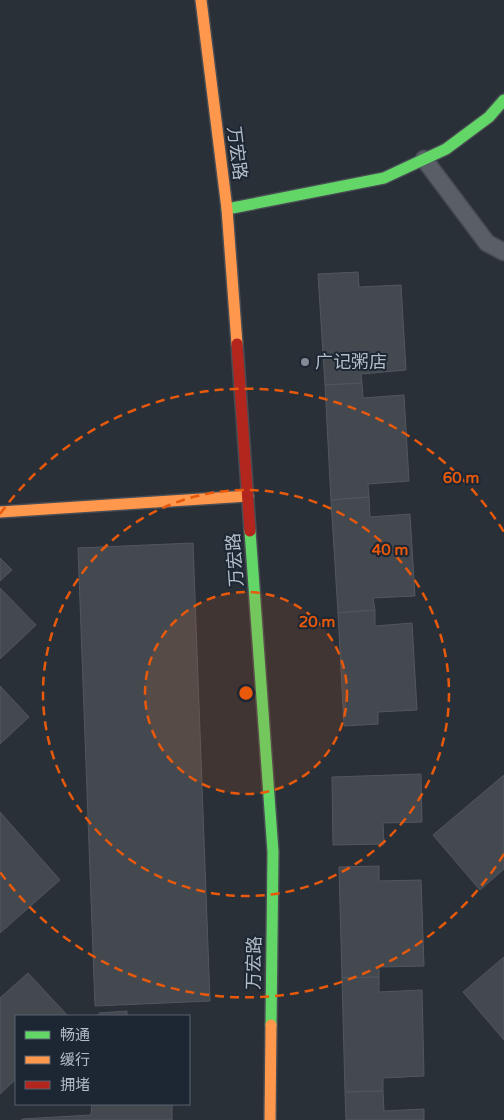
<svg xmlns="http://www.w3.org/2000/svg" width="504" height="1120" viewBox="0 0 504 1120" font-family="'Varela Round','Noto Sans SC',sans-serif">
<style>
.building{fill:#444950;stroke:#52575f}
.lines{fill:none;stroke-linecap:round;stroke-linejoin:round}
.lane-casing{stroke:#484c53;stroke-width:19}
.fast-casing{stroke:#484c53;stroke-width:14}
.slow-casing{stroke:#484c53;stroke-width:14}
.jam-casing{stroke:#484c53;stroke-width:14}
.lane{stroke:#5a5e66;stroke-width:16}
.fast{stroke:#63d668;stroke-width:11}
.slow{stroke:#ff974d;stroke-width:11}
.jam{stroke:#b3261e;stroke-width:11}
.ring{fill:none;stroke:#e8590c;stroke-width:2.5;stroke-dasharray:9 6}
.poi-dot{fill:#848b96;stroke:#1d2633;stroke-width:2}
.labels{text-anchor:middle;stroke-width:4;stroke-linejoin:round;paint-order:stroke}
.street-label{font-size:18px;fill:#b4bcc9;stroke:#1d2633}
.poi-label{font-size:18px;fill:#b4bcc9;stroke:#1d2633;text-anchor:start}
.centre{fill:#e8590c;stroke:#1d2633;stroke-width:2.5}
.ring-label{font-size:15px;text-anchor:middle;font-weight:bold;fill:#e8590c;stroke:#1d2633;stroke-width:4;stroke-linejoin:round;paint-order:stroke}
</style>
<rect width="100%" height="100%" fill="#2a3038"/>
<g class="building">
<path d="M 358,272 L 359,287 L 401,285 L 406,370 L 361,374 L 362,383 L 325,385 L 318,274 Z"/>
<path d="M 362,383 L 363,398 L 404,395 L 409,481 L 368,484 L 369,497 L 331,500 L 325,385 Z"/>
<path d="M 369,497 L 370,517 L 410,514 L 415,596 L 373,598 L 375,610 L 338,613 L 331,500 Z"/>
<path d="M 193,543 L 210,1001 L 95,1006 L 78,548 Z"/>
<path d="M 0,558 L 12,570 L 0,581 Z"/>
<path d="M 0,588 L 36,625 L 0,659 Z"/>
<path d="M 375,610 L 375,626 L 412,623 L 417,710 L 378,712 L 378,724 L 344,726 L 338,613 Z"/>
<path d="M 0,686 L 29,717 L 0,744 Z"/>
<path d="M 421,774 L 422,822 L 383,823 L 384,844 L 333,845 L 332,777 Z"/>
<path d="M 504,775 L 504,869 L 480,890 L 433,835 Z"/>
<path d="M 0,812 L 60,880 L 0,933 Z"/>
<path d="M 379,866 L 379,881 L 421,880 L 424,966 L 379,967 L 379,977 L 342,978 L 339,867 Z"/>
<path d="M 504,957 L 504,1040 L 463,992 Z"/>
<path d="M 28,973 L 68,1016 L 16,1016 L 16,1079 L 0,1094 L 0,998 Z"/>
<path d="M 379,977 L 379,992 L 422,990 L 424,1076 L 383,1078 L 383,1091 L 345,1092 L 342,978 Z"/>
<path d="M 127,1011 L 127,1016 L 99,1016 L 99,1013 Z"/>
<path d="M 383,1091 L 384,1111 L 424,1109 L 424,1120 L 346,1120 L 345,1092 Z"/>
<path d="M 92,1104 L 172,1104 L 172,1120 L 22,1120 L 22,1119 L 91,1115 Z"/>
</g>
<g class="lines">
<g class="lane-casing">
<path id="lane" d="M 424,159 L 487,243 L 504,252"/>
</g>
<g class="fast-casing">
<g id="fast">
<path d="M 227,209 L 384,178 L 446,149 L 489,117 L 504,100"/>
<path d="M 250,531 L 273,852 L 271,1025"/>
</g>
</g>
<g class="slow-casing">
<g id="slow">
<path d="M 201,0 L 227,209 L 237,344"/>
<path d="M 0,512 L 248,496"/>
<path d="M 270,1120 L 271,1025"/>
</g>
</g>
<g class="jam-casing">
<path id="jam" d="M 237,344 L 250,531"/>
</g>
<use href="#lane" class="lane"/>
<use href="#fast" class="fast"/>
<use href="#slow" class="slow"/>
<use href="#jam" class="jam"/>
</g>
<circle cx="246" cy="693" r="101" fill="#e8590c" fill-opacity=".12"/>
<g class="ring">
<circle cx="246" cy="693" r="101"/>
<circle cx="246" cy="693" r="203"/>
<path d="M504 854A304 304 0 0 1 0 872M0 514A304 304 0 0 1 504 532"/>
</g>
<circle class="poi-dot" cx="305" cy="362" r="5"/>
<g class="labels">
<g class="street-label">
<text transform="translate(237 153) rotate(83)" y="6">万宏路</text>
<text transform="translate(235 560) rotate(-94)" y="6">万宏路</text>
<text transform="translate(254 963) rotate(-89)" y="6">万宏路</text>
</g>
<g class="poi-label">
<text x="315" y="368">广记粥店</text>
</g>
</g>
<circle cx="246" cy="693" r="8" class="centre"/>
<g class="ring-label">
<text x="461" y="483">60 m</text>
<text x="390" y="555">40 m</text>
<text x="317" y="627">20 m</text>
</g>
<rect x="15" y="1015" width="175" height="90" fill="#1d2633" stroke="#59626f"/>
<rect x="25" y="1031" width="25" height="8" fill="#63d668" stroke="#59626f"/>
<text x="60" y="1040" font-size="15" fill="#b4bcc9">畅通</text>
<rect x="25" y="1056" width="25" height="8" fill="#ff974d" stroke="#59626f"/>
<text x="60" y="1065" font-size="15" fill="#b4bcc9">缓行</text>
<rect x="25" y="1081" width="25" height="8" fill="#b3261e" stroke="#59626f"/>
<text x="60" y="1090" font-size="15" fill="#b4bcc9">拥堵</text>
</svg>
